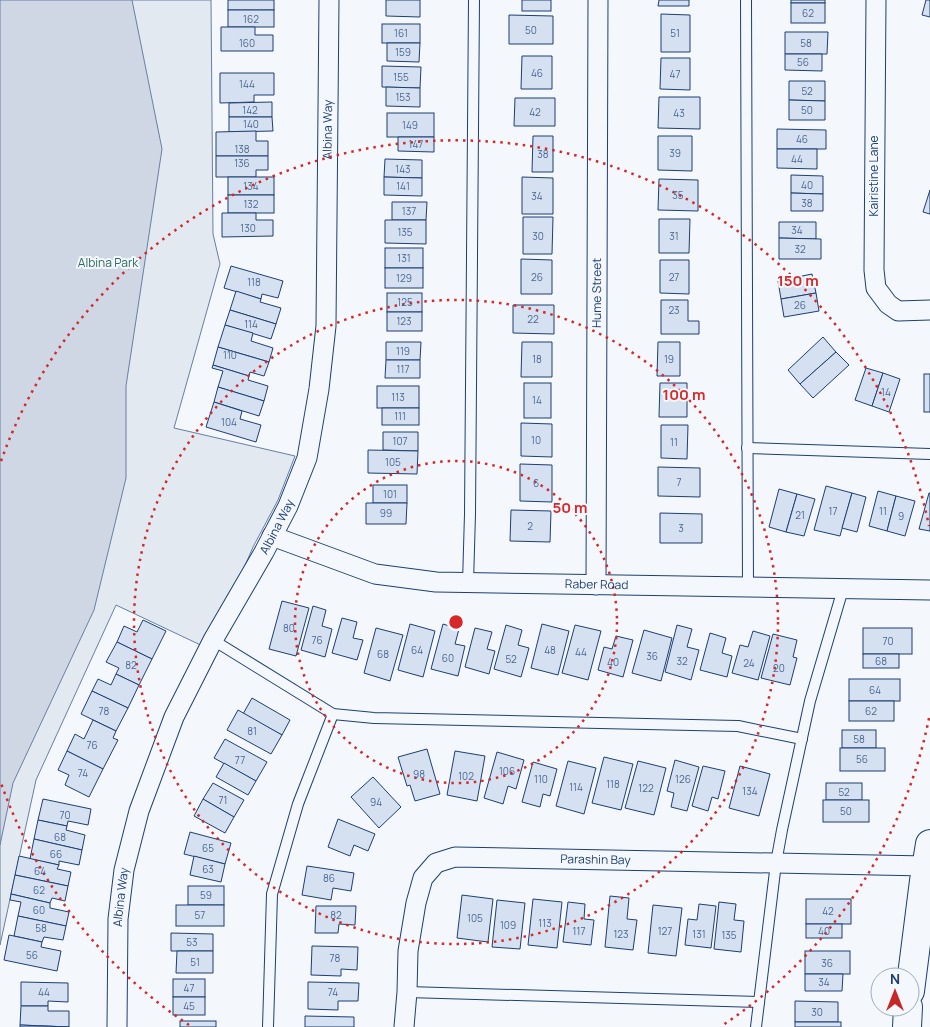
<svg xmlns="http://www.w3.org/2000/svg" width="930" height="1027" viewBox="0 0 930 1027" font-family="Manrope,sans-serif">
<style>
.green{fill:#e3e9f0;stroke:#687fa3}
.water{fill:#cfd7e4;stroke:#687fa3}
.building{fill:#d5e0f0;stroke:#1d3f73}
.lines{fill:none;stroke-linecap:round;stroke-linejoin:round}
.lane-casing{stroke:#1d3f73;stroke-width:12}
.street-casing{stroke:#1d3f73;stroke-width:21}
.secondary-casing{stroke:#1d3f73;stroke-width:30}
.lane{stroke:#f4f7fb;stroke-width:10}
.street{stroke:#f4f7fb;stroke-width:19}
.secondary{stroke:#f4f7fb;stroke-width:28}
.ring{fill:none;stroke:#d62828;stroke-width:2.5;stroke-dasharray:2.5 5}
.labels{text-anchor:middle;stroke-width:4;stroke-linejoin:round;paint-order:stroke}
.number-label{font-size:10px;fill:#4b6792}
.street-label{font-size:12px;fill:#1d3f73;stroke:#f4f7fb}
.park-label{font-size:12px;fill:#2c6c60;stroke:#f4f7fb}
.centre{fill:#d62828;stroke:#f4f7fb;stroke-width:2.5}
.ring-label{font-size:15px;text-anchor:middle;font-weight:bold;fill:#d62828;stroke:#f4f7fb;stroke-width:4;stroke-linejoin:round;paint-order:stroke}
</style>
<rect width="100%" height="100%" fill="#f4f7fb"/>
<path class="green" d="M 0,0 L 211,0 L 213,234 L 220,264 L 174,428 L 295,456 L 278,500 L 253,547 L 209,649 L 116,605 L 36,780 L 0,945 Z"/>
<path class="water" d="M 0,0 L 132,0 L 162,149 L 126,386 L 126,478 L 94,610 L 13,783 L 0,845 Z"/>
<g class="building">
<rect x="228" y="0" width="46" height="10"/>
<path d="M 386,0 L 420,0 L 420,17 L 386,16 Z"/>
<rect x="522" y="0" width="29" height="11"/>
<path d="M 659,0 L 689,0 L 689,6 L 658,6 Z"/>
<rect x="791" y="0" width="34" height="3"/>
<path d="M 926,0 L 930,0 L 930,17 L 922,15 Z"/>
<rect x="791" y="3" width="34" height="20"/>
<rect x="228" y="10" width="46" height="17"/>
<path d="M 661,14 L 690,15 L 690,52 L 661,52 Z"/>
<path d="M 509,15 L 553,16 L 553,44 L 509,44 Z"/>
<rect x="382" y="24" width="38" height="19"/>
<path d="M 221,27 L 255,27 L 255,35 L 273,35 L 273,51 L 221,51 Z"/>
<path d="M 785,32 L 828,32 L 827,54 L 785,54 Z"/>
<path d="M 387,43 L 420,43 L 419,62 L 387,61 Z"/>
<path d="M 785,54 L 822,54 L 822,71 L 785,70 Z"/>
<path d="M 522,56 L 552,56 L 552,89 L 521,89 Z"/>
<path d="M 661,58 L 690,58 L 690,90 L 660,89 Z"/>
<path d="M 382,66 L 421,67 L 420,88 L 382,87 Z"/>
<path d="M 220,73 L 274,73 L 274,95 L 254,95 L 254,102 L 220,103 Z"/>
<path d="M 789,81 L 825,81 L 825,101 L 789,100 Z"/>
<path d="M 386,87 L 420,88 L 420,107 L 386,106 Z"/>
<path d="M 659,97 L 700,97 L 700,129 L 658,128 Z"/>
<path d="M 515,98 L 555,98 L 555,126 L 514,126 Z"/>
<path d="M 789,100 L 825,101 L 825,120 L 789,120 Z"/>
<path d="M 272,102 L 272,117 L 229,117 L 229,103 Z"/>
<rect x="387" y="113" width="47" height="24"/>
<path d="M 229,117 L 272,117 L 273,131 L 229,132 Z"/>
<path d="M 777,129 L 826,130 L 826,149 L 777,149 Z"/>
<path d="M 256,131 L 256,141 L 268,141 L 268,156 L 216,156 L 216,132 Z"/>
<path d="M 533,136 L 553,136 L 553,172 L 532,172 Z"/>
<path d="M 658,136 L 692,136 L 692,171 L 658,170 Z"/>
<path d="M 398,137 L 434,137 L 434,152 L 398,151 Z"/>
<path d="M 777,149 L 817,149 L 817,169 L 777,168 Z"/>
<path d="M 216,156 L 268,156 L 268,170 L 256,170 L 256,177 L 216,177 Z"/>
<path d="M 385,159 L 422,160 L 422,178 L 384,177 Z"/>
<path d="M 791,175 L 823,176 L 823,194 L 791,193 Z"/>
<rect x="228" y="177" width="46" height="18"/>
<path d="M 384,177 L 422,178 L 422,196 L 384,195 Z"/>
<path d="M 522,177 L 553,178 L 553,214 L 522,214 Z"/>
<path d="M 659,179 L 698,180 L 698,211 L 658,210 Z"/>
<path d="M 930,190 L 930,214 L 923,212 Z"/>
<path d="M 791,193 L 823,194 L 823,211 L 791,211 Z"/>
<rect x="228" y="195" width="46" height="18"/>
<path d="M 392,202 L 427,202 L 426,220 L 392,220 Z"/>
<path d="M 222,213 L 256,213 L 256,220 L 273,220 L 273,236 L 222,237 Z"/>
<path d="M 523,217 L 553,217 L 552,254 L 523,254 Z"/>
<path d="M 659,219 L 690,219 L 689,253 L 659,253 Z"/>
<path d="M 385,220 L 426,220 L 426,244 L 385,243 Z"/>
<path d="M 779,222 L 816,222 L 816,239 L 779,238 Z"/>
<path d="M 779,238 L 821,239 L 821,259 L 779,259 Z"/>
<rect x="385" y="248" width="38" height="20"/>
<path d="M 521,259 L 552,260 L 552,294 L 521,294 Z"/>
<path d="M 660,260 L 689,260 L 689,294 L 660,293 Z"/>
<path d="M 231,266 L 283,281 L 278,298 L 262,294 L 261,299 L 224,288 Z"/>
<rect x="385" y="268" width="38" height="20"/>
<path d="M 812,274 L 816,293 L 781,299 L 778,281 Z"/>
<path d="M 236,291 L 261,299 L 260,302 L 281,308 L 276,324 L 230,310 Z"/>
<rect x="387" y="293" width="35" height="19"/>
<path d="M 816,293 L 819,311 L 784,317 L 781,299 Z"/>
<path d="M 661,300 L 688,300 L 688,321 L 699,321 L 699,334 L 661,334 Z"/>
<path d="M 513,305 L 554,305 L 554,334 L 513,333 Z"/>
<path d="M 230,310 L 276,324 L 271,339 L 225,325 Z"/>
<rect x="387" y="312" width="35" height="19"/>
<path d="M 225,325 L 253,333 L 251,341 L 273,348 L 269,362 L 218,347 Z"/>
<path d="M 823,337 L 836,352 L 800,384 L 788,370 Z"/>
<path d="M 386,342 L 421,342 L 420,360 L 386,360 Z"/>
<path d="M 522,342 L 552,342 L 552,377 L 521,377 Z"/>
<path d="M 658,342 L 680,342 L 680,376 L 657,376 Z"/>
<path d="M 218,347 L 269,362 L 264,376 L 250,372 L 249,376 L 213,365 Z"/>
<path d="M 836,352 L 849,365 L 813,398 L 800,384 Z"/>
<path d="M 386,360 L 420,360 L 420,378 L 385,378 Z"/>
<path d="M 213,365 L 249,376 L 248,380 L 268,386 L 264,401 L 218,387 L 223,371 L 212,368 Z"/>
<path d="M 866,368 L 883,373 L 872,406 L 855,400 Z"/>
<path d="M 883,373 L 900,379 L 889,412 L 872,406 Z"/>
<rect x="924" y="374" width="6" height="38"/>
<rect x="524" y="383" width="27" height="35"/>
<path d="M 660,383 L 687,383 L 687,417 L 659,417 Z"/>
<rect x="377" y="386" width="42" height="22"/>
<path d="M 218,387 L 264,401 L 259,416 L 214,402 Z"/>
<path d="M 214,402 L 242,411 L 240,419 L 261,425 L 256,442 L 206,427 Z"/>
<rect x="382" y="408" width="37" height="17"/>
<path d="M 521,423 L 552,424 L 552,457 L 521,456 Z"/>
<path d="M 661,425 L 688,425 L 687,459 L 661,458 Z"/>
<path d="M 383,432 L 418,432 L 418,451 L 383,450 Z"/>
<path d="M 368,450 L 418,451 L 417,474 L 368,473 Z"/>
<path d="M 520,464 L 552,465 L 552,502 L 520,501 Z"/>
<path d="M 658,467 L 700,468 L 700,497 L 658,496 Z"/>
<rect x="373" y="485" width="34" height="18"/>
<path d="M 826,486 L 852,493 L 840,536 L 814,530 Z"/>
<path d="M 779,489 L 797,494 L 786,532 L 769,527 Z"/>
<path d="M 878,491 L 896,496 L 887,531 L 869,526 Z"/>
<path d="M 852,493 L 866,497 L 857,532 L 842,528 Z"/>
<path d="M 929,493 L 930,493 L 930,531 L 919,529 Z"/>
<path d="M 797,494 L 815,499 L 804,536 L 786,532 Z"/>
<path d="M 896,496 L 915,501 L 905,536 L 887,531 Z"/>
<path d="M 366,503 L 407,503 L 406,524 L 366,524 Z"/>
<path d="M 511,510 L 551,511 L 550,542 L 510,541 Z"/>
<path d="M 660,513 L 702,514 L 702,543 L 660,543 Z"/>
<path d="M 282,601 L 309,608 L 296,656 L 269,649 Z"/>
<path d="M 313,606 L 326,610 L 322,626 L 332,629 L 325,657 L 301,650 Z"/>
<path d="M 342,618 L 357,622 L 353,638 L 363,640 L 357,660 L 332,653 Z"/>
<path d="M 143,620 L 166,631 L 152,659 L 117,642 L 124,626 L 137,632 Z"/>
<path d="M 410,624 L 435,631 L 423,677 L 398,670 Z"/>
<path d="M 443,624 L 459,629 L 455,644 L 465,646 L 458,676 L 431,669 Z"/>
<path d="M 542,624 L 569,631 L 558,675 L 531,668 Z"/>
<path d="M 506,625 L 522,630 L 518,645 L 529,648 L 521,677 L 494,669 Z"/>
<path d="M 575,625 L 601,631 L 588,680 L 562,673 Z"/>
<path d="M 677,625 L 692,629 L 687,647 L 699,650 L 691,680 L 665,672 Z"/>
<path d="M 376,628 L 403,635 L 390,681 L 364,673 Z"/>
<path d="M 475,628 L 492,632 L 487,649 L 495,651 L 489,674 L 465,667 Z"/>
<rect x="863" y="628" width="49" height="26"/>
<path d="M 644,630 L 672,638 L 661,681 L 632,673 Z"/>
<path d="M 753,631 L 770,636 L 758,680 L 732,673 L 740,645 L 748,647 Z"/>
<path d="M 710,633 L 726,638 L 722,653 L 732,656 L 727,677 L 700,670 Z"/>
<path d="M 773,634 L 797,640 L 793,657 L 797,658 L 790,685 L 761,678 Z"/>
<path d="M 616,636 L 633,640 L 623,677 L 598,670 L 604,647 L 612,649 Z"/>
<path d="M 117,642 L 152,659 L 139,685 L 116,674 L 119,668 L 106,662 Z"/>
<rect x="863" y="654" width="36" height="14"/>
<path d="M 116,674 L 139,685 L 128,708 L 92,691 L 98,679 L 111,685 Z"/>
<rect x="849" y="679" width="51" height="22"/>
<path d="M 92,691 L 128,708 L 116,731 L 81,714 Z"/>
<path d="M 252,698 L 290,720 L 282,735 L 243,714 Z"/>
<rect x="849" y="701" width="45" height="20"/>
<path d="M 238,710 L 282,735 L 271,754 L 227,730 Z"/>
<path d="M 93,720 L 116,731 L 113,738 L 118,740 L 103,769 L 67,751 L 75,734 L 84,739 Z"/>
<rect x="842" y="730" width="34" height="18"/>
<path d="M 225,739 L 267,762 L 256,781 L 214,758 Z"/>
<rect x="840" y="748" width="45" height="23"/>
<path d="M 427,749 L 440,794 L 415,801 L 410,785 L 407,786 L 398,757 Z"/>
<path d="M 67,751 L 103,769 L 89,797 L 65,785 L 69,775 L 58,770 Z"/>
<path d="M 455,751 L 485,756 L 477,801 L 447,795 Z"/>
<path d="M 497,752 L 524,760 L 516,789 L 508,786 L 503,804 L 484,798 Z"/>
<path d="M 604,757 L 633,764 L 621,810 L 592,803 Z"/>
<path d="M 675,760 L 699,767 L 687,811 L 671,807 L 674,793 L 667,791 Z"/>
<path d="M 568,761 L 596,768 L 584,814 L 556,806 Z"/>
<path d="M 638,761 L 666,768 L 654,815 L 625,808 Z"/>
<path d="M 533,762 L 557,769 L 550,796 L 543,794 L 540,807 L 522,802 Z"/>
<path d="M 224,763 L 256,781 L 248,795 L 216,777 Z"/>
<path d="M 703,766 L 725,771 L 718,799 L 712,797 L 708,811 L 692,806 Z"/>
<path d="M 740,766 L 770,774 L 759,816 L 729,808 Z"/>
<path d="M 373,777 L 401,807 L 379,828 L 351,797 Z"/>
<path d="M 213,783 L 244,800 L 234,817 L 203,799 Z"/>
<rect x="826" y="783" width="36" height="17"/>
<path d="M 43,799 L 91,809 L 88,825 L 68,821 L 67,826 L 38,820 Z"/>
<path d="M 203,799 L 234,817 L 225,833 L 194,816 Z"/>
<rect x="823" y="800" width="46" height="22"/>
<path d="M 338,819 L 375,834 L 368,851 L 354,845 L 350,856 L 328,847 Z"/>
<path d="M 38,820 L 67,826 L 66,830 L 85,835 L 82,850 L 34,839 Z"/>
<path d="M 190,832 L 231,843 L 225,864 L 184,854 Z"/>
<path d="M 34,839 L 82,850 L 79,865 L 59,861 L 59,865 L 30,859 Z"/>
<path d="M 19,856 L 59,865 L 57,869 L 71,872 L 68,886 L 15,875 Z"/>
<path d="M 194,856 L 225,864 L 221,882 L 190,875 Z"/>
<path d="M 307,866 L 354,873 L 351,891 L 333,888 L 331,900 L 302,895 Z"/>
<path d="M 15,875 L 68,886 L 65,901 L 52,898 L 50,903 L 11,894 Z"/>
<rect x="188" y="886" width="36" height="19"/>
<path d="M 11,894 L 50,903 L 50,908 L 69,912 L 66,926 L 18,916 L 21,902 L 10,900 Z"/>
<path d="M 462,895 L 493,899 L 488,942 L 457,938 Z"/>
<path d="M 610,896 L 629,898 L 627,919 L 637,920 L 633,950 L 605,947 Z"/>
<path d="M 533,899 L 562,902 L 557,948 L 528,945 Z"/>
<rect x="806" y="899" width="45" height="25"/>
<path d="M 497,900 L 525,903 L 520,949 L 492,947 Z"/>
<path d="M 568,902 L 585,904 L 584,919 L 594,920 L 591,945 L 563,942 Z"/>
<path d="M 719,902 L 736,904 L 734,920 L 744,921 L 741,952 L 714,949 Z"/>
<path d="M 699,904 L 716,906 L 711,948 L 685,945 L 688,919 L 697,920 Z"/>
<rect x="176" y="905" width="48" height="21"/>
<path d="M 653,905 L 682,908 L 676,956 L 648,953 Z"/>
<path d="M 316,906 L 356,906 L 355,925 L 339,924 L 338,933 L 315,933 Z"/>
<path d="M 18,916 L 66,926 L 63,940 L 44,937 L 42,942 L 14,936 Z"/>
<rect x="806" y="924" width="36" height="14"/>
<path d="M 171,933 L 213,934 L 213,951 L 171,951 Z"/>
<path d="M 9,935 L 42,942 L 41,947 L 61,951 L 57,971 L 4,960 Z"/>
<path d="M 312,946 L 358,947 L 357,970 L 341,969 L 341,976 L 311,975 Z"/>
<path d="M 177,951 L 213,951 L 213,973 L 176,973 Z"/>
<rect x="805" y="951" width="45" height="23"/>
<path d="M 805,974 L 843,974 L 842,991 L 805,991 Z"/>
<rect x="173" y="979" width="32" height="18"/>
<path d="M 21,982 L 68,983 L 68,1002 L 48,1001 L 48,1006 L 21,1006 Z"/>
<path d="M 308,982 L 359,983 L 358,1001 L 338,1001 L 338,1010 L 308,1009 Z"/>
<rect x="173" y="997" width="32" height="18"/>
<path d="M 795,1001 L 838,1002 L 838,1022 L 795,1022 Z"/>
<path d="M 21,1006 L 48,1006 L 48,1011 L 69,1011 L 69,1027 L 20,1025 Z"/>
<path d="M 305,1016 L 354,1017 L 354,1027 L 305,1027 Z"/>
<rect x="180" y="1021" width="36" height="6"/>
<rect x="795" y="1022" width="46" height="5"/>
<path d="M 20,1025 L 69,1027 L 20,1027 Z"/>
</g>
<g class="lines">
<g class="lane-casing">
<g id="lane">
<path d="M 746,0 L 748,587"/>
<path d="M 747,448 L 930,454"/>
<path d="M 468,583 L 470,514 L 474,0"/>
<path d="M 213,640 L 333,714 L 374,718 L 738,726 L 802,739"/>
<path d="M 407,992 L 759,1002"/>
<path d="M 268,1027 L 272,894 L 298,804 L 333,714"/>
<path d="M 756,1027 L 776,863 L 782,830 L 810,701 L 843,589"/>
</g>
</g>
<g class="street-casing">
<g id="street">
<path d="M 876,0 L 874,270 L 876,288 L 888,304 L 898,311 L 930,310"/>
<path id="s1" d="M 272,536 L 375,574 L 436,582 L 930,590"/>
<path id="s2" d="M 596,585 L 598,0"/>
<path id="s3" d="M 117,1027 L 118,919 L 124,870 L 139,811 L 174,717 L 213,640 L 264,552 L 288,506 L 307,458 L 319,389 L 326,326 L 329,0"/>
<path id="s4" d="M 404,1027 L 407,992 L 408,951 L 416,903 L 423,878 L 436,863 L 455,857 L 926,866"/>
</g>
</g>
<g class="secondary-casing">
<g id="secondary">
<path d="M 910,991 L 924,881 L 930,844"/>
<path d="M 907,1027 L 908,1007"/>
</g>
</g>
<use href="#lane" class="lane"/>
<use href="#street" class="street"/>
<use href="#secondary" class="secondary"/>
</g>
<g class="ring">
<circle cx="456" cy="622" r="161"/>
<circle cx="456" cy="622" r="322"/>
<path d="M929 718A483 483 0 0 1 723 1025M189 1025A483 483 0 0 1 1 783M1 461A483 483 0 0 1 929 526"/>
</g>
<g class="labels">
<g class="number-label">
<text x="808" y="17">62</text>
<text x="251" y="23">162</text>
<text x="531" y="34">50</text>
<text x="401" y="37">161</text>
<text x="675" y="37">51</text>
<text x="247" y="47">160</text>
<text x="806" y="47">58</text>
<text x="403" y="56">159</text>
<text x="803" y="66">56</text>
<text x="537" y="77">46</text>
<text x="675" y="78">47</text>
<text x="401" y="81">155</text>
<text x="247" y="88">144</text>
<text x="807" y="95">52</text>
<text x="403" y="101">153</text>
<text x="250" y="114">142</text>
<text x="807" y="114">50</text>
<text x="535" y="116">42</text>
<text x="679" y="117">43</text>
<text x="251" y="128">140</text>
<text x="410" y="129">149</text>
<text x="802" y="143">46</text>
<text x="416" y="148">147</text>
<text x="242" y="153">138</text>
<text x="675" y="157">39</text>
<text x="543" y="158">38</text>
<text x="797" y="163">44</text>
<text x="242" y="167">136</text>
<text x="403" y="173">143</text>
<text x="807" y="189">40</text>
<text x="251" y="190">134</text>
<text x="403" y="190">141</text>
<text x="678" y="199">35</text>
<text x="537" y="200">34</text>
<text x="807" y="207">38</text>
<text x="251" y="208">132</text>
<text x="409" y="215">137</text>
<text x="248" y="232">130</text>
<text x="797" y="234">34</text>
<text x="405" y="236">135</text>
<text x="538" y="240">30</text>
<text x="674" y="240">31</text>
<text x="800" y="253">32</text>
<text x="404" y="262">131</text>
<text x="537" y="281">26</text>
<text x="674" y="281">27</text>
<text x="404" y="282">129</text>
<text x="254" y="286">118</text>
<text x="405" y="306">125</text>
<text x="800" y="309">26</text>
<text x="674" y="314">23</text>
<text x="533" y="323">22</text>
<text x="404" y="325">123</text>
<text x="251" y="328">114</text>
<text x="403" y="355">119</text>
<text x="230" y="359">110</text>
<text x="537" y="363">18</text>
<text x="669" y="363">19</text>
<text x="403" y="373">117</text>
<text x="886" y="396">14</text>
<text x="398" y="401">113</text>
<text x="537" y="404">14</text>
<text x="400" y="420">111</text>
<text x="229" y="426">104</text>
<text x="536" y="444">10</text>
<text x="400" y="445">107</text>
<text x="674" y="446">11</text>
<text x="393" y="466">105</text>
<text x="679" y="486">7</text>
<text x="536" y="487">6</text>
<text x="390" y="498">101</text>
<text x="833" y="515">17</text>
<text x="883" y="515">11</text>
<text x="386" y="517">99</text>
<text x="800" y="519">21</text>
<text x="901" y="520">9</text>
<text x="530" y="530">2</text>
<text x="681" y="532">3</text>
<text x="289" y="632">80</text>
<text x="317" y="644">76</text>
<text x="888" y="645">70</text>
<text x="417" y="654">64</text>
<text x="550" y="654">48</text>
<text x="581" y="656">44</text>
<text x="383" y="658">68</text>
<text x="652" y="660">36</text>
<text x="448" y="662">60</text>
<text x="511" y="663">52</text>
<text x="682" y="665">32</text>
<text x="881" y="665">68</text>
<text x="613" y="666">40</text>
<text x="749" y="667">24</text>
<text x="131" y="669">82</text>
<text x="779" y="672">20</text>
<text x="875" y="694">64</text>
<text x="104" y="715">78</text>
<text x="871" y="715">62</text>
<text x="252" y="735">81</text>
<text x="859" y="743">58</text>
<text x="92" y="749">76</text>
<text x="862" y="763">56</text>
<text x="240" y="764">77</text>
<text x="507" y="775">106</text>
<text x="83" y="777">74</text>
<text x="419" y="778">98</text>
<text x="466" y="780">102</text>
<text x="541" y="783">110</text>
<text x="683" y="783">126</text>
<text x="613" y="788">118</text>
<text x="576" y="791">114</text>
<text x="646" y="792">122</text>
<text x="750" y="795">134</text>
<text x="844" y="796">52</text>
<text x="223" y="804">71</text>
<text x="376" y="806">94</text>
<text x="846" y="815">50</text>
<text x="65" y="819">70</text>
<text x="60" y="841">68</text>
<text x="208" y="852">65</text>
<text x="56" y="858">66</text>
<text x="208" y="873">63</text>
<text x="40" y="875">64</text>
<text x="329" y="882">86</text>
<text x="39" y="894">62</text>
<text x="206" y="899">59</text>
<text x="39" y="914">60</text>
<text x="828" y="915">42</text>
<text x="200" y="919">57</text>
<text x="336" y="919">82</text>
<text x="475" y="922">105</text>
<text x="545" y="927">113</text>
<text x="508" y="929">109</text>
<text x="41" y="932">58</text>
<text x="579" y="935">117</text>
<text x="665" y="935">127</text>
<text x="824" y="935">40</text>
<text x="621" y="938">123</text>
<text x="699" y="938">131</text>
<text x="729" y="939">135</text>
<text x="192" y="946">53</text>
<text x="32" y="959">56</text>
<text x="335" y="962">78</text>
<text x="195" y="966">51</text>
<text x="827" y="967">36</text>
<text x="824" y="986">34</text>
<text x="189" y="992">47</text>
<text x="44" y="996">44</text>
<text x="333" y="996">74</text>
<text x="189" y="1010">45</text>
<text x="817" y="1016">30</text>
</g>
<g class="street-label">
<text dy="4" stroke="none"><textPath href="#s3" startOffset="940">Albina Way</textPath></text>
<text transform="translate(874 176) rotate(-90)" y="4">Kairistine Lane</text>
<text dy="4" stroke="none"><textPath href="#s2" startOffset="292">Hume Street</textPath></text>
<text dy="4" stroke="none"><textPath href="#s3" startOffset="535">Albina Way</textPath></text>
<text dy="4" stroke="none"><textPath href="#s1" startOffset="332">Raber Road</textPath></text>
<text dy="4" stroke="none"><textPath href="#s4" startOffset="331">Parashin Bay</textPath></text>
<text dy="4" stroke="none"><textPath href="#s3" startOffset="130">Albina Way</textPath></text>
</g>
<g class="park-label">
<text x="108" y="267">Albina Park</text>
</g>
</g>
<circle cx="456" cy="622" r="8" class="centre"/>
<g class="ring-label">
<text x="798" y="286">150 m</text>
<text x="684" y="400">100 m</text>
<text x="570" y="513">50 m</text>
</g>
<g transform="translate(895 992)"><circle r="24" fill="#f4f7fb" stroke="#9eadc5"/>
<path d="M0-4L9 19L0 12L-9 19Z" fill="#c62828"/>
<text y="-8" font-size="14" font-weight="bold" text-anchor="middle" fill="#1d3f73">N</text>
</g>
</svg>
